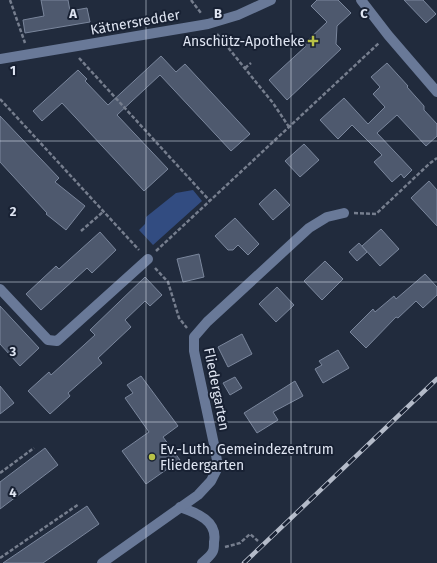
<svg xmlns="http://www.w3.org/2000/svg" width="437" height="563" viewBox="0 0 437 563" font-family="'Fira Sans',sans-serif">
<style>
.green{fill:#324c81}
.building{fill:#4e596e;stroke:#7a869c}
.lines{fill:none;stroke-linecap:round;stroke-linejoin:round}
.path{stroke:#767e8e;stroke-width:2.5;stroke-dasharray:4 2;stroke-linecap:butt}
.minor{stroke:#697998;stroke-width:10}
.rail-casing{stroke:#b4bbc9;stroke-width:4.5}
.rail{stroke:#182133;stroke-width:3;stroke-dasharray:9;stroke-linecap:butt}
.grid{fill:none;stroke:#dfe5f2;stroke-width:1;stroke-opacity:0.55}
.poi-dot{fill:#b8c147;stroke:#182133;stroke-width:1.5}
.labels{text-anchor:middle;stroke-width:4;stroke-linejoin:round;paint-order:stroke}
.street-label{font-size:14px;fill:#dfe5f2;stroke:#182133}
.poi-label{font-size:14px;fill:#dfe5f2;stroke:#182133;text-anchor:end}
.grid-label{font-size:13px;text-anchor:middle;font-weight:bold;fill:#dfe5f2;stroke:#182133;stroke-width:4;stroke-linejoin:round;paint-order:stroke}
</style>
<rect width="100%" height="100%" fill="#212b3d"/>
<path class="green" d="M 193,190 L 202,201 L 153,245 L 139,230 L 145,224 L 146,217 L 176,193 Z"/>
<g class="building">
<path d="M 41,0 L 68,0 L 70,11 L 87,8 L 90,22 L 25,33 L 23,20 L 44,16 Z"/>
<path d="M 317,0 L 338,0 L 351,13 L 337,26 L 336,44 L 341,49 L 287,100 L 269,80 L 306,46 L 304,44 L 327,22 L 311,6 Z"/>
<path d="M 404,0 L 423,0 L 436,14 L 426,23 Z"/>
<path d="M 161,56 L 176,72 L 185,64 L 250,134 L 231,151 L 160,75 L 117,115 L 168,169 L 144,191 L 62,103 L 42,121 L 33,111 L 78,70 L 87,79 L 85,81 L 108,105 Z"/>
<path d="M 387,63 L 408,86 L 407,87 L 424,106 L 424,110 L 437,124 L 437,136 L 426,146 L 397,115 L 377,133 L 412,170 L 404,178 L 401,174 L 392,182 L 374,162 L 382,155 L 352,125 L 338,139 L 320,120 L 344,98 L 368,124 L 385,107 L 373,94 L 380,87 L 371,77 Z"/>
<path d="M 0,116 L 59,178 L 55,182 L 85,206 L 66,230 L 46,214 L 47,213 L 0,162 Z"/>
<path d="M 304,144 L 319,160 L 300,177 L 285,161 Z"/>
<path d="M 429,181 L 437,190 L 437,226 L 411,198 Z"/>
<path d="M 275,189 L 290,205 L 273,220 L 259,204 Z"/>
<path d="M 235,218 L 259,244 L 248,255 L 238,245 L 233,250 L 228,250 L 215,236 Z"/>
<path d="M 381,229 L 399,249 L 380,266 L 362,246 Z"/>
<path d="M 100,232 L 116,250 L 92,273 L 87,268 L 41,310 L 26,294 L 56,266 L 59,269 Z"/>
<path d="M 359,243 L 367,252 L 357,261 L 349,252 Z"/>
<path d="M 199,254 L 204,277 L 183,282 L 177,259 Z"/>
<path d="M 325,261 L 343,279 L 322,300 L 304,281 Z"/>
<path d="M 425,274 L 437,287 L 437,295 L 423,308 L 416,301 L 398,318 L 396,317 L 366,348 L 350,332 L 373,309 L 375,312 L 394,296 L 396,299 Z"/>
<path d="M 145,277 L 162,295 L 150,306 L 145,301 L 125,320 L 131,327 L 98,358 L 102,363 L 68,393 L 70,396 L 50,414 L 28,391 L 49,372 L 51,375 L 95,335 L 90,330 Z"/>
<path d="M 277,287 L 294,305 L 276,322 L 259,304 Z"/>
<path d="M 0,306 L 39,348 L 20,366 L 0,344 Z"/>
<path d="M 242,334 L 252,354 L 228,367 L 218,347 Z"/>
<path d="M 338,350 L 349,368 L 323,383 L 315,369 L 322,365 L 319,361 Z"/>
<path d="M 141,376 L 178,426 L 163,437 L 180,460 L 146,484 L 122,451 L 149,432 L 125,398 L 133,393 L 127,385 Z"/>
<path d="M 235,377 L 242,388 L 230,395 L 223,383 Z"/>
<path d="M 295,381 L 303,396 L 273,412 L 278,420 L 257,433 L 244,413 Z"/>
<path d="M 0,386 L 14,403 L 0,414 Z"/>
<path d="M 45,448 L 58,465 L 0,509 L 0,482 Z"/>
<path d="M 87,506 L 99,524 L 43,563 L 3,563 Z"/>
</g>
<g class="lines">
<g class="path">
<path d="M 10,0 L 25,43"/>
<path d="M 191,0 L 201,13"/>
<path d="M 217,34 L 273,103 L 289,127"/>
<path d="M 79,58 L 210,201"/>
<path d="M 245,68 L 251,63"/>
<path d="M 0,99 L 139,250"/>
<path d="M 354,213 L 376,214 L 429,164 L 437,158"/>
<path d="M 81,231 L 104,211"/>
<path d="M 156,251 L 379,43"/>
<path d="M 155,268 L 168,282 L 179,318 L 187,328"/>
<path d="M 0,473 L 34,448"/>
<path d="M 225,547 L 240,543 L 250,534 L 258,541"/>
<path d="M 0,558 L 79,504"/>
</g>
<g class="minor">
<path d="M 361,0 L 388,35 L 437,92"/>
<path d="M 0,59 L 208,24 L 238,15 L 271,0"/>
<path d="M 0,289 L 48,340 L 57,341 L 148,259"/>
<path d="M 180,507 C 197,513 218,521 214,542 C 214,545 214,549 213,551 C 211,556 205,560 202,563"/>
<path d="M 102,563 L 198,495 L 211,481 L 218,467 L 215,449 L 194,351 L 194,337 L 207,322 L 309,228 L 327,217 L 344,213"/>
</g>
<g class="rail-casing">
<path id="rail" d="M 244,563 L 437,379"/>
</g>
<use href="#rail" class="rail"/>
</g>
<path class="grid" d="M 146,0 L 146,563M 291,0 L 291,563M 0,141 L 437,141M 0,282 L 437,282M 0,422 L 437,422"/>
<g class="poi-dot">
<path d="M311 35h4v4h4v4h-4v4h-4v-4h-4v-4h4z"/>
<circle cx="152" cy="457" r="4"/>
</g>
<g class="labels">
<g class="street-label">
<text transform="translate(135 22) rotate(-10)" y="5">Kätnersredder</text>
<text transform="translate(217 389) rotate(79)" y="5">Fliedergarten</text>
</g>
<g class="poi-label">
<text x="305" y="46">Anschütz-Apotheke</text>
<text x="160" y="454" text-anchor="start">Ev.-Luth. Gemeindezentrum<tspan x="160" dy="16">Fliedergarten</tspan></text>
</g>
</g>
<g class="grid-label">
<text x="73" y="18">A</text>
<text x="218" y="18">B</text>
<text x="364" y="18">C</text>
<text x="13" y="75">1</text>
<text x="13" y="216">2</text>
<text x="13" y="356">3</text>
<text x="13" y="497">4</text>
</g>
</svg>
